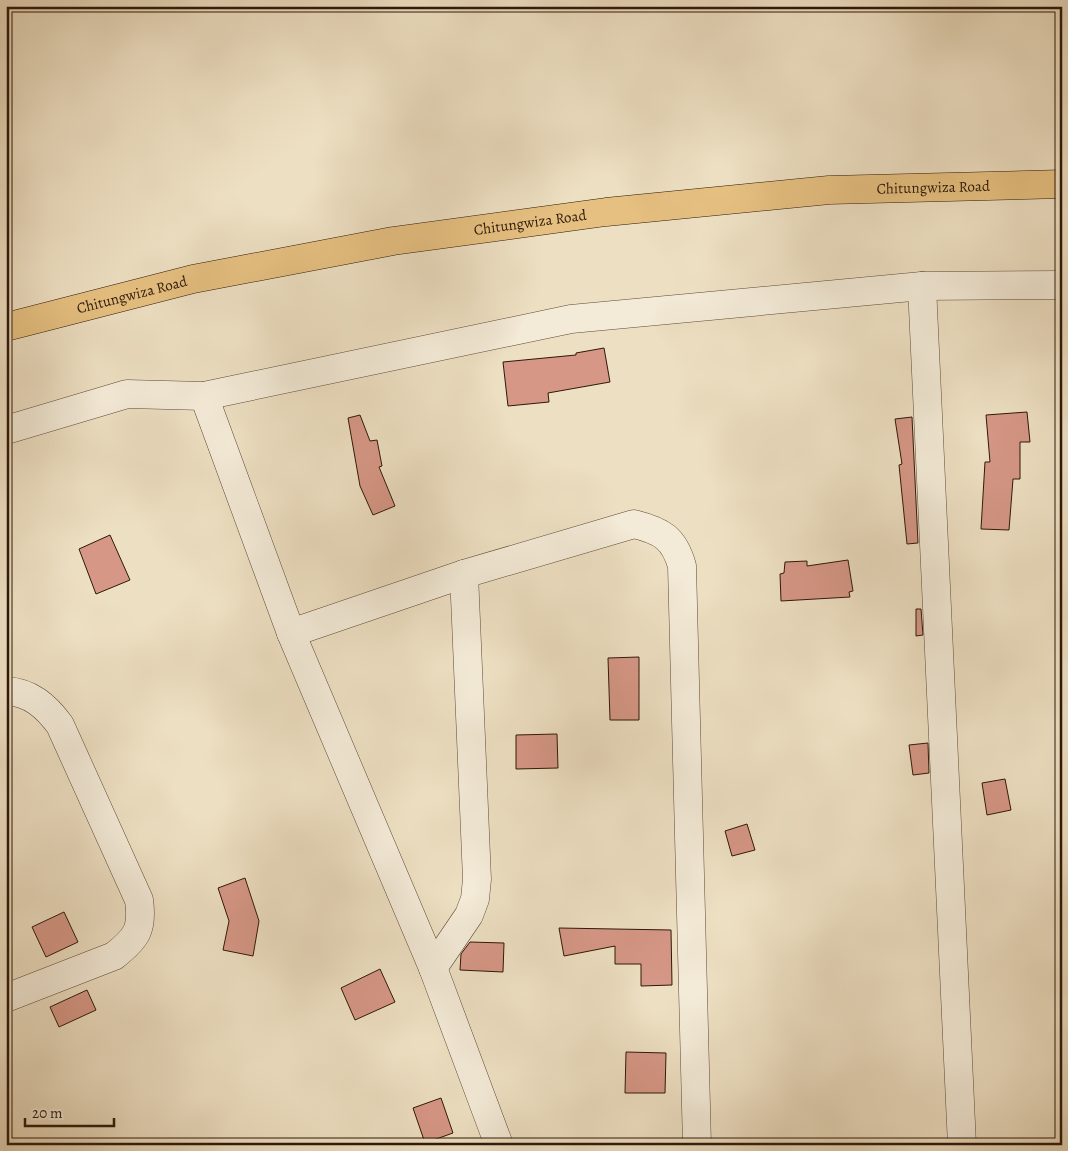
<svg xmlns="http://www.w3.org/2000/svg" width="1068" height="1151" viewBox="0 0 1068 1151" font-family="Alegreya,serif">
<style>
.building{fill:#d69786;stroke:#2d1809}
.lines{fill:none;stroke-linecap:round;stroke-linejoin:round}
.minor-casing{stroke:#5d4a37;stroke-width:29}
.primary-casing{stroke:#2d1809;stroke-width:29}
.minor{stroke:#f3ead7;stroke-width:28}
.primary{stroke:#e6c081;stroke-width:28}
.labels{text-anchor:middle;stroke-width:4;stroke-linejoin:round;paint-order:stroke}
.street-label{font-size:15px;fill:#2d1809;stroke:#f3ead7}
</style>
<rect width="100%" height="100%" fill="#eddfc2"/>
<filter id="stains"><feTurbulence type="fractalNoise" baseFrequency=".004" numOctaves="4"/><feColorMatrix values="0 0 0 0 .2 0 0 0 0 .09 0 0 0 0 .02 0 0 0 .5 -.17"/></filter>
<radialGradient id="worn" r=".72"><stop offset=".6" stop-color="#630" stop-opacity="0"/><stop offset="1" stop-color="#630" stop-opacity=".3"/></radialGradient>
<g class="building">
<path d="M 604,348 L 610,382 L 548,393 L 549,402 L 508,406 L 503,362 L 576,355 L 576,353 Z"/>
<path d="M 1027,412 L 1030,442 L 1020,442 L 1020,479 L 1013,479 L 1009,530 L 981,529 L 985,462 L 990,462 L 986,415 Z"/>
<path d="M 360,415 L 370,441 L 377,440 L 382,466 L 379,467 L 395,506 L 373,515 L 360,486 L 348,418 Z"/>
<path d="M 912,417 L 918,543 L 907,544 L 899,465 L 902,464 L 895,419 Z"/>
<path d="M 110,535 L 130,580 L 96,594 L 79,549 Z"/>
<path d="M 848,560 L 853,591 L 849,592 L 850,597 L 781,601 L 780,574 L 784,573 L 785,562 L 807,561 L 807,566 Z"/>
<path d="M 916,609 L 921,609 L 923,635 L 916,636 Z"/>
<path d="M 639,657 L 639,720 L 610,720 L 608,658 Z"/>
<path d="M 557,734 L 558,768 L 516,769 L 516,735 Z"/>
<path d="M 928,743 L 929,773 L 913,775 L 909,745 Z"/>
<path d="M 1005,779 L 1011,810 L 987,815 L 982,783 Z"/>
<path d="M 747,824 L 755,850 L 732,856 L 725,831 Z"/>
<path d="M 245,878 L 259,921 L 253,956 L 223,950 L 229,921 L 218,888 Z"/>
<path d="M 64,912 L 78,942 L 46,957 L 32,927 Z"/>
<path d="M 559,928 L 671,930 L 672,985 L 641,986 L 641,964 L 615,964 L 615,946 L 564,956 Z"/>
<path d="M 470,942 L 504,943 L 503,972 L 460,970 L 461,954 Z"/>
<path d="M 380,969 L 395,1002 L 355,1020 L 341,988 Z"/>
<path d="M 87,990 L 96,1010 L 59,1027 L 50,1007 Z"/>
<path d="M 626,1052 L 666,1053 L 665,1093 L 625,1093 Z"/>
<path d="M 441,1098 L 453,1133 L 425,1143 L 413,1108 Z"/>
</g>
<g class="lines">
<g class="minor-casing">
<g id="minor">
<path d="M 922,286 L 962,1145"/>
<path d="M 204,396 L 291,633 L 433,968 L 499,1145"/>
<path d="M 6,430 L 127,394 L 204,396 L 571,319 L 922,286 L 1062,285"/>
<path d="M 291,633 L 464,574 L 634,524 C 662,531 674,538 682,566 L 697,1145"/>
<path d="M 6,691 C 30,692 46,706 60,725 L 139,900 C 143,929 137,938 114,956 L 6,998"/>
<path d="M 433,968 L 469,915 L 475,899 L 477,879 L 464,574"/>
</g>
</g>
<g class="primary-casing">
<g id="primary">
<path id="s1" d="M 6,327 L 193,279 L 393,241 L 606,212 L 829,190 L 1062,184"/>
</g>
</g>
<use href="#minor" class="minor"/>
<use href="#primary" class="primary"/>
</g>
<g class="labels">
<g class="street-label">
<text dy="5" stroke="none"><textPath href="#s1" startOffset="940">Chitungwiza Road</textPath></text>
<text dy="5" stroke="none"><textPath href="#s1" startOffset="535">Chitungwiza Road</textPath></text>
<text dy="5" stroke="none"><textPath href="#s1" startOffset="130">Chitungwiza Road</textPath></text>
</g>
</g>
<rect width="1068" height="1151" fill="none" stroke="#eddfc2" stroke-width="25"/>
<rect x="8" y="8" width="1053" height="1136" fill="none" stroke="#2d1809" stroke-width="2.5"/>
<rect x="12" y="12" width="1043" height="1126" fill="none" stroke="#2d1809"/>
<path d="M25 1118v8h89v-8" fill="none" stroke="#2d1809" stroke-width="2.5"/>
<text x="32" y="1118" font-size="15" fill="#2d1809" stroke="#f3ead7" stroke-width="4" paint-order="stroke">20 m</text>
<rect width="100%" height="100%" filter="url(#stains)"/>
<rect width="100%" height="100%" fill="url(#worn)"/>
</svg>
